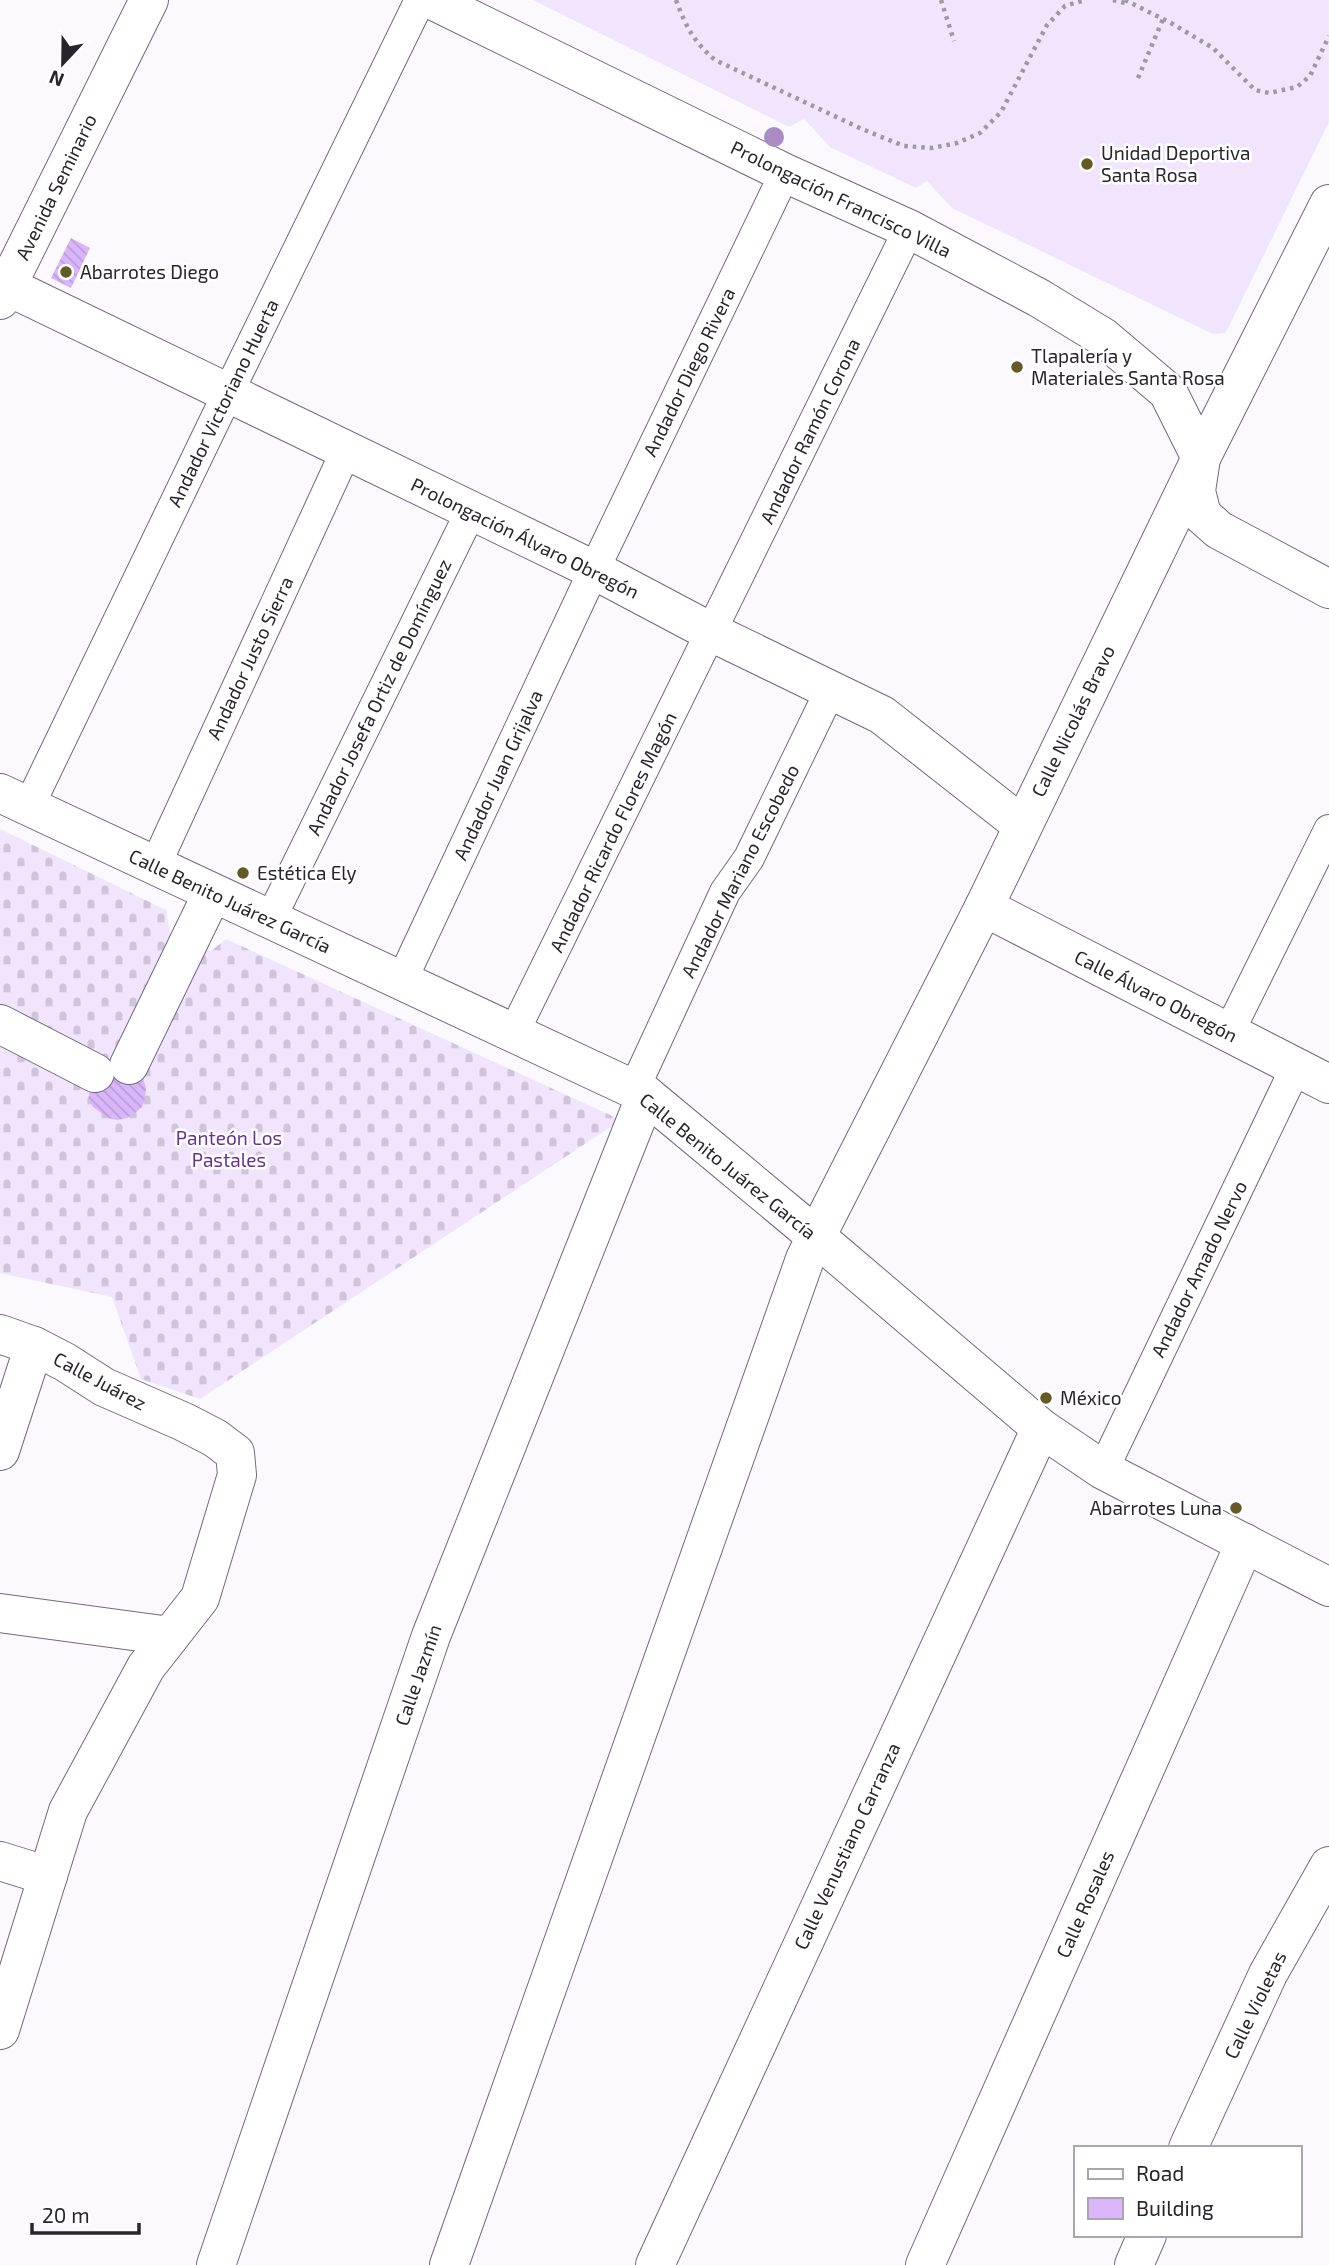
<svg xmlns="http://www.w3.org/2000/svg" width="1329" height="2265" viewBox="0 0 1329 2265" font-family="'Exo 2',sans-serif">
<style>
.cemetery{fill:url(#cemetery-stones)}
.pitch{fill:#f1e5fe}
.building{fill:url(#building-back-hatch)}
.lines{fill:none;stroke-linecap:round;stroke-linejoin:round}
.pedestrian-casing{stroke:#756881;stroke-width:32}
.minor-casing{stroke:#756881;stroke-width:40}
.tertiary-casing{stroke:#756881;stroke-width:40}
.path{stroke:#9d99a0;stroke-width:4.5;stroke-dasharray:3.5 5;stroke-linecap:butt}
.pedestrian{stroke:#fff;stroke-width:30}
.minor{stroke:#fff;stroke-width:38}
.tertiary{stroke:#fff;stroke-width:38}
.tree{fill:#ab8bc3}
.poi-dot{fill:#645a26;stroke:#fff;stroke-width:2.5}
.labels{text-anchor:middle;stroke-width:5;stroke-linejoin:round;paint-order:stroke}
.poi-label{font-size:19px;fill:#29242e;stroke:#fff;text-anchor:start}
.street-label{font-size:19px;fill:#29242e;stroke:#fff}
.park-label{font-size:19px;fill:#6a3293;stroke:#fff}
</style>
<defs>
<pattern id="cemetery-stones" width="16" height="16" patternUnits="userSpaceOnUse" patternTransform="scale(1.75)"><rect width="16" height="16" fill="#f1e5fe"/><path d="M2 7V4a2 2 0 0 1 4 0v3zM10 15v-3a2 2 0 0 1 4 0v3z" fill="#cfc4da"/></pattern>
<pattern id="building-back-hatch" width="6" height="6" patternUnits="userSpaceOnUse" patternTransform="scale(1.75)"><rect width="6" height="6" fill="#d9b6fa"/><path d="M-1 5l2 2M0 0l6 6M5-1l2 2" fill="none" stroke="#ba9cd7"/></pattern>
</defs>
<rect width="100%" height="100%" fill="#fbf8fe"/>
<path class="cemetery" d="M 0,829 L 166,910 L 170,933 L 211,951 L 226,939 L 621,1120 L 200,1399 L 141,1379 L 112,1297 L 0,1273 Z"/>
<path class="pitch" d="M 533,0 L 1329,0 L 1329,122 L 1230,324 L 1225,333 L 1213,334 L 952,208 L 927,181 L 916,188 L 830,147 L 804,119 L 789,127 Z"/>
<g class="building">
<path d="M 71,238 L 90,248 L 71,288 L 51,278 Z"/>
<path d="M 137,1071 L 143,1078 L 146,1088 L 145,1098 L 142,1107 L 135,1113 L 127,1118 L 117,1120 L 108,1118 L 93,1107 L 89,1099 L 90,1081 Z"/>
</g>
<g class="lines">
<g class="pedestrian-casing">
<g id="pedestrian">
<path d="M 29,806 L 228,393 L 420,0"/>
<path d="M 155,866 L 346,451"/>
<path d="M 270,920 L 471,511"/>
<path d="M 402,980 L 594,570 L 785,173"/>
<path d="M 514,1032 L 909,229"/>
<path d="M 1229,1032 L 1329,830"/>
<path d="M 634,1089 L 725,892 L 749,858 L 830,691"/>
<path d="M 1103,1470 L 1296,1067"/>
</g>
</g>
<g class="minor-casing">
<g id="minor">
<path d="M 432,0 L 785,173 L 909,229 L 1039,298 L 1103,337 L 1168,392 L 1201,458 L 1196,491 L 1202,515 L 1219,530 L 1329,589"/>
<path d="M 7,286 L 594,570 L 711,632 L 882,715 L 1022,825"/>
<path d="M 984,907 L 1329,1084"/>
<path d="M 0,1024 L 95,1073"/>
<path d="M 129,1065 L 212,894"/>
<path d="M 0,1334 L 34,1346 L 65,1362 L 104,1387 L 184,1422 L 215,1438 L 235,1453 L 237,1475 L 200,1598 L 146,1667 L 68,1811 L 0,2030"/>
<path d="M 0,1451 L 34,1346"/>
<path d="M 0,1613 L 170,1636"/>
<path d="M 0,1861 L 48,1876"/>
<path d="M 1188,2148 L 1268,1974 L 1329,1866"/>
<path d="M 216,2265 L 431,1636 L 646,1095"/>
<path d="M 449,2265 L 805,1259 L 816,1237"/>
<path d="M 655,2265 L 1041,1428"/>
<path d="M 925,2265 L 1245,1543"/>
<path d="M 1134,2265 L 1147,2235"/>
</g>
</g>
<g class="tertiary-casing">
<g id="tertiary">
<path d="M 0,300 L 149,0"/>
<path d="M 0,793 L 646,1095 L 800,1223 L 1041,1428 L 1103,1470 L 1329,1587"/>
<path d="M 816,1237 L 984,907 L 1201,458 L 1329,204"/>
</g>
</g>
<g class="path">
<path d="M 676,0 C 686,27 694,42 715,60 L 862,129 L 904,146 L 932,148 L 957,143 L 980,133 L 1001,112 L 1047,25 L 1065,6 L 1085,0"/>
<path d="M 941,0 L 954,41"/>
<path d="M 1113,0 L 1129,4"/>
<path d="M 1125,0 L 1171,23 L 1213,48 L 1255,90 L 1269,93 L 1297,87 L 1310,76 L 1329,36"/>
<path d="M 1138,78 L 1163,19"/>
</g>
<use href="#pedestrian" class="pedestrian"/>
<use href="#minor" class="minor"/>
<use href="#tertiary" class="tertiary"/>
</g>
<circle class="tree" cx="774" cy="137" r="10"/>
<g class="poi-dot">
<circle cx="1087" cy="164" r="7"/>
<circle cx="66" cy="272" r="7"/>
<circle cx="1017" cy="367" r="7"/>
<circle cx="243" cy="873" r="7"/>
<circle cx="1046" cy="1398" r="7"/>
<circle cx="1236" cy="1508" r="7"/>
</g>
<g class="labels">
<g class="poi-label">
<text x="1101" y="160">Unidad Deportiva<tspan x="1101" dy="22">Santa Rosa</tspan></text>
<text x="80" y="279">Abarrotes Diego</text>
<text x="1031" y="363">Tlapalería y<tspan x="1031" dy="22">Materiales Santa Rosa</tspan></text>
<text x="257" y="880">Estética Ely</text>
<text x="1060" y="1405">México</text>
<text x="1222" y="1515" text-anchor="end">Abarrotes Luna</text>
</g>
<g class="street-label">
<text transform="translate(56 187) rotate(-64)" y="7">Avenida Seminario</text>
<text transform="translate(841 199) rotate(26)" y="7">Prolongación Francisco Villa</text>
<text transform="translate(689 372) rotate(-64)" y="7">Andador Diego Rivera</text>
<text transform="translate(223 403) rotate(-64)" y="7">Andador Victoriano Huerta</text>
<text transform="translate(810 431) rotate(-64)" y="7">Andador Ramón Corona</text>
<text transform="translate(525 538) rotate(26)" y="7">Prolongación Álvaro Obregón</text>
<text transform="translate(250 658) rotate(-65)" y="7">Andador Justo Sierra</text>
<text transform="translate(379 697) rotate(-64)" y="7">Andador Josefa Ortiz de Domínguez</text>
<text transform="translate(1073 721) rotate(-64)" y="7">Calle Nicolás Bravo</text>
<text transform="translate(498 775) rotate(-65)" y="7">Andador Juan Grijalva</text>
<text transform="translate(613 832) rotate(-64)" y="7">Andador Ricardo Flores Magón</text>
<text transform="translate(740 871) rotate(-63)" y="7">Andador Mariano Escobedo</text>
<text transform="translate(230 901) rotate(25)" y="7">Calle Benito Juárez García</text>
<text transform="translate(1156 996) rotate(27)" y="7">Calle Álvaro Obregón</text>
<text transform="translate(728 1166) rotate(39)" y="7">Calle Benito Juárez García</text>
<text transform="translate(1199 1269) rotate(-64)" y="7">Andador Amado Nervo</text>
<text transform="translate(100 1381) rotate(28)" y="7">Calle Juárez</text>
<text transform="translate(418 1675) rotate(-71)" y="7">Calle Jazmín</text>
<text transform="translate(847 1846) rotate(-65)" y="7">Calle Venustiano Carranza</text>
<text transform="translate(1085 1904) rotate(-66)" y="7">Calle Rosales</text>
<text transform="translate(1255 2005) rotate(-64)" y="7">Calle Violetas</text>
</g>
<g class="park-label">
<text x="229" y="1145">Panteón Los<tspan x="229" dy="22">Pastales</tspan></text>
</g>
</g>
<rect x="1074" y="2146" width="228" height="91" fill="#ffffff" stroke="#a9a7ab" stroke-width="2"/>
<rect x="1088" y="2169" width="35" height="10" fill="#ffffff" stroke="#a9a7ab" stroke-width="2"/>
<text x="1136" y="2181" font-size="21" fill="#29242e">Road</text>
<rect x="1088" y="2198" width="35" height="21" fill="#d9b6fa" stroke="#a9a7ab" stroke-width="2"/>
<text x="1136" y="2216" font-size="21" fill="#29242e">Building</text>
<g transform="translate(63 63) rotate(202)" stroke="#ffffff" stroke-width="5" paint-order="stroke">
<path d="M0-5L12 26L0 18L-12 26Z" fill="#29242e"/>
<text y="-10" font-size="19" font-weight="bold" text-anchor="middle" fill="#29242e">N</text>
</g>
<path d="M32 2223v10h107v-10" fill="none" stroke="#29242e" stroke-width="3.5"/>
<text x="42" y="2223" font-size="21" fill="#29242e" stroke="#ffffff" stroke-width="5" paint-order="stroke">20 m</text>
</svg>
